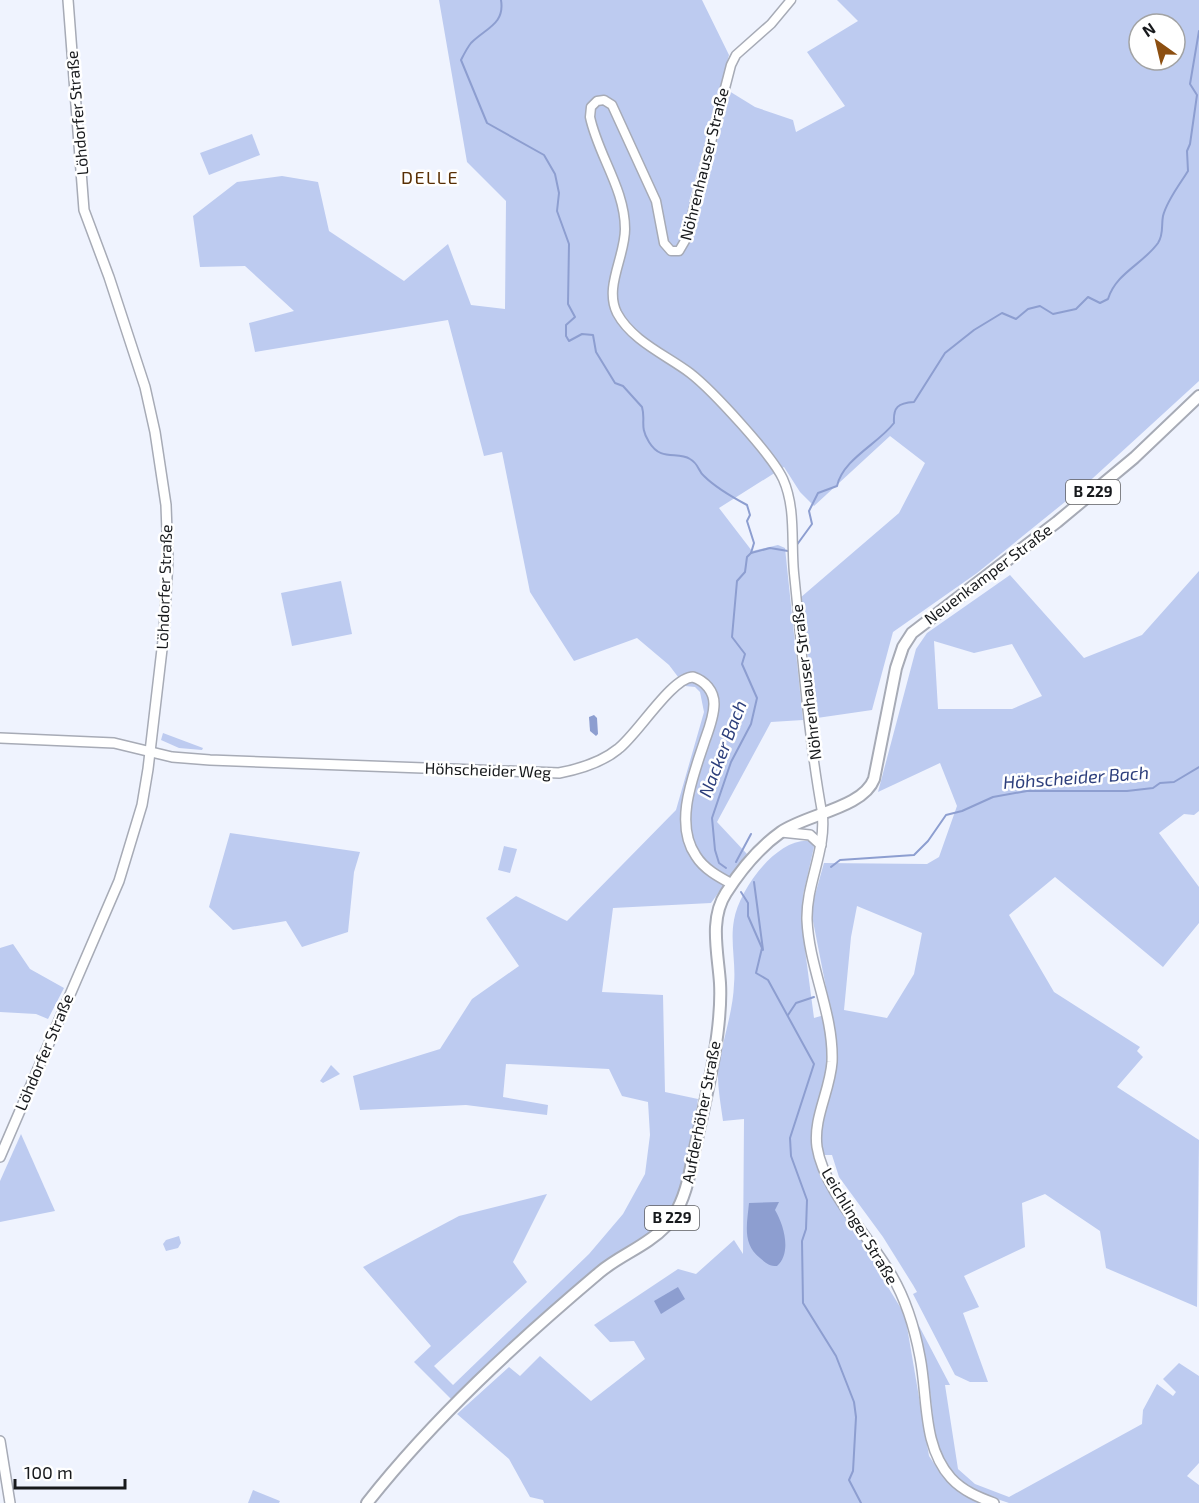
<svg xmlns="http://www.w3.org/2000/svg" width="1199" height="1503" viewBox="0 0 1199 1503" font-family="'Exo 2',sans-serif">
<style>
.green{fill:#bdcbf0;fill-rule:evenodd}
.water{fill:#8d9ed0}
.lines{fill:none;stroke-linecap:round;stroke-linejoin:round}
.stream{stroke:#8d9ed0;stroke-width:2}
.tertiary-casing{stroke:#a7abb6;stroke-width:11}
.secondary-casing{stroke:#a7abb6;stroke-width:12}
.primary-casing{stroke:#a7abb6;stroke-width:14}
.tertiary{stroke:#fff;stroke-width:8}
.secondary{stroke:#fff;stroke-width:9}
.primary{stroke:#fff;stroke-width:10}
.labels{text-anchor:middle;stroke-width:5;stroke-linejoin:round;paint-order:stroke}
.shield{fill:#fff;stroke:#5d5e60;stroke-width:1.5}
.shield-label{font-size:15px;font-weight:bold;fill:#17191c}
.street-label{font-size:16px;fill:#17191c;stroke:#fff}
.neighbourhood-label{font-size:18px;letter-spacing:1.5px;fill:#592f04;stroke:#fff}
.water-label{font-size:18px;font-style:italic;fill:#2d3f7c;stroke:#fff}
</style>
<rect width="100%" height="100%" fill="#eff3fe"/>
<g class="green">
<path d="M 439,0 L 702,0 L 729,55 L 689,202 L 702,205 L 729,91 L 755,107 L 793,120 L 796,132 L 845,106 L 807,52 L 858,21 L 837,0 L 1199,0 L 1199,381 L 1081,489 L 977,573 L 893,632 L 872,710 L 817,718 L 800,598 L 899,513 L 925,463 L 890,436 L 814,506 L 800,492 L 784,467 L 719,508 L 752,551 L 778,545 L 785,548 L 803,720 L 771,722 L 717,822 L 747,854 L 711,903 L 613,908 L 602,992 L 663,995 L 665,1092 L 698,1099 C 691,1143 688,1188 662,1225 L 452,1400 L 414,1362 L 431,1346 L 363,1267 L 459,1216 L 547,1194 L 513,1262 L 527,1282 L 434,1366 L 453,1385 L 589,1254 L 623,1214 L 645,1174 L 650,1135 L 648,1102 L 622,1096 L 609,1069 L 506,1064 L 503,1097 L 548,1105 L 547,1115 L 466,1105 L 360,1110 L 353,1076 L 440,1049 L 472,999 L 519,966 L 486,918 L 516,896 L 567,921 L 676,810 L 704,712 L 700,692 L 695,687 L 685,686 L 669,665 L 637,638 L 574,661 L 530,592 L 502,452 L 484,456 L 448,320 L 255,352 L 249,323 L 294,311 L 245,266 L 200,267 L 193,216 L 237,182 L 282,176 L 318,182 L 329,231 L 404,281 L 448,244 L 471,305 L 505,309 L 506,201 L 467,162 ZM 1139,24 L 1175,24 L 1175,60 L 1139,60 Z"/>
<path d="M 252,134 L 260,155 L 209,175 L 200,153 Z"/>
<path d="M 1199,571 L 1199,811 L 1194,815 L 1184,814 L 1159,833 L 1199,887 L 1199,923 L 1163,967 L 1055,877 L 1009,915 L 1054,992 L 1140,1047 L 1137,1051 L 1143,1057 L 1117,1087 L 1199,1140 L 1197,1307 L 1106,1268 L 1100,1231 L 1045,1194 L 1022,1203 L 1025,1247 L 964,1276 L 979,1307 L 963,1313 L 988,1382 L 970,1382 L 955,1375 L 913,1294 L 917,1292 L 913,1285 L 883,1237 L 839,1177 L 832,1155 L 813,1155 L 821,1178 L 880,1267 L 883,1279 L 905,1315 L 929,1456 C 942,1477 958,1491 981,1503 L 544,1503 L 543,1500 L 530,1497 L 509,1459 L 457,1414 L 509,1367 L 520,1376 L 540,1356 L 591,1401 L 645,1359 L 634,1341 L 610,1342 L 594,1325 L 678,1269 L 696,1274 L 734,1240 L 743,1254 L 744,1119 L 723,1121 C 721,1106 718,1090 718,1075 C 720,1046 733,1015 734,984 C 736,963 730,941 734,920 C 739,890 777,836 811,841 L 814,847 L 803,895 L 802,927 L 814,1018 L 831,1013 L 813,921 L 813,902 L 824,863 L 927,864 L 939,857 L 957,806 L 940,763 L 878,792 L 916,649 L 927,633 L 1010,575 L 1084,658 L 1142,635 ZM 934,641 L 974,653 L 1012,644 L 1042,696 L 1012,709 L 938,709 ZM 857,906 L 922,933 L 914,974 L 887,1018 L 844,1010 L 851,937 Z"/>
<path d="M 341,581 L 352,634 L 292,646 L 281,593 Z"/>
<path d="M 163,733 L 203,748 L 202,750 L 179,748 L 161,740 Z"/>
<path d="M 230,833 L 360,852 L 354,872 L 348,932 L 302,947 L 286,921 L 233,930 L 209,907 Z"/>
<path d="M 504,846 L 517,849 L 510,873 L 498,870 Z"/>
<path d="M 13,944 L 30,969 L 64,988 L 48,1019 L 36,1014 L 0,1012 L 0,948 Z"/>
<path d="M 331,1065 L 340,1074 L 323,1083 L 320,1081 Z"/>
<path d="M 21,1134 L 55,1211 L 0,1222 L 0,1181 Z"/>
<path d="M 179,1236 L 181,1243 L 178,1248 L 166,1251 L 163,1244 L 166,1240 Z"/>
<path d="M 918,1324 L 950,1385 L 945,1385 L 958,1469 L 975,1484 L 1009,1497 L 1142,1424 L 1143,1410 L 1157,1384 L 1173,1396 L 1176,1392 L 1163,1379 L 1179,1363 L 1199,1376 L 1199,1463 L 1187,1476 L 1199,1485 L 1199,1503 L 1009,1503 L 982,1494 L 960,1481 L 946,1463 L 936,1444 L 928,1375 Z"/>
<path d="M 253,1490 L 280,1501 L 279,1503 L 248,1503 Z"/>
</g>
<g class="water">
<path d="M 594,715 L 597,718 L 598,734 L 596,736 L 590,731 L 589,717 Z"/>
<path d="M 779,1202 L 775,1210 C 784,1225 792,1253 777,1266 C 769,1266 766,1263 760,1258 C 742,1244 747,1224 749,1203 Z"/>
<path d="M 678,1287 L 685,1299 L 661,1314 L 654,1301 Z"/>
</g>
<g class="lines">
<g class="stream">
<path d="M 501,0 C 505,24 486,28 471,43 C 467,48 464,54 461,60 L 487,123 L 544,155 L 555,174 L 559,193 L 557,211 L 569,244 L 568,304 L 575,317 L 566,325 L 566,336 L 569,341 L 582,334 L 593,335 L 596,352 L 615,383 L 623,386 L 642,407 C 646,421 639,426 649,442 C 661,462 677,451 690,459 C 699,464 698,471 704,476 C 716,488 732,497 747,505 L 750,515 L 747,521 L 754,543 L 751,553 L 747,557 L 745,572 L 737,581 L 732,637 L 745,654 L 742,664 L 757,698 L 751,724 L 731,762 L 712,818 L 715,850 L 719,863 L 726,868"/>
<path d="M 796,546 L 812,524 L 809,511 L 818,493 L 837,486 C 843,459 878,444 894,423 C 893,407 898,403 914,402 L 945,353 L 974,330 L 1002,313 L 1016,319 L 1028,309 L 1040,306 L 1053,314 L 1076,309 L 1088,297 L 1100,303 L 1108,299 C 1116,273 1143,264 1158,243 C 1164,234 1161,226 1163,216 C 1167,200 1180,184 1188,171 L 1187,151 L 1190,144 L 1197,95 L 1190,84 L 1199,31"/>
<path d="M 751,553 L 770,548 L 788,551"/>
<path d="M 736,862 L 751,834"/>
<path d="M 831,867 L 840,860 L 914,855 L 928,841 L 946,815 L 962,811 L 993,797 L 1027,791 L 1127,791 L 1153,788 L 1160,783 L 1174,782 L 1199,767"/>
<path d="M 754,882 L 763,950"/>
<path d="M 741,892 L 748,903 L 748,916 L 762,948 L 756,973 L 768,980 L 814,1064 L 790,1138 L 791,1156 L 807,1200 L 806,1229 L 802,1241 L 803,1303 L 836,1356 L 854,1402 L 856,1417 L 853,1471 L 849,1480 L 861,1503"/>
<path d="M 788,1015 L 796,1003 L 814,997"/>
</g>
<g class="tertiary-casing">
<path id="tertiary" d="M 791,0 L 771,24 L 736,55 L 731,65 L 686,239 L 679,251 L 671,251 L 664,243 L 656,201 L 612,105 L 604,100 L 597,101 L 591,107 L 590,117 C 598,155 625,189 625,229 C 625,257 604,287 617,313 C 632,341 666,355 690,373 C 712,390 772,455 783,479 C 796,508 791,542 794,573 C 802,651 808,735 822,812"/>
</g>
<g class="secondary-casing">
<g id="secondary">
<path d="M 0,738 L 114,743 L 172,757 L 210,760 L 559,773 C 580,769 601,763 618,749 C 637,735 672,677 693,677 C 705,681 714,691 714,704 C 714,716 709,729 705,740 C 694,774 673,823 696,856 C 704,869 719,877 732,884"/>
<path d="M 822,812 C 827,849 806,883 807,920 C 809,968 834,1014 832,1062 C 830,1091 813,1118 817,1147 C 824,1191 870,1237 892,1276 C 906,1300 915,1330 920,1357 C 928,1397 922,1446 951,1478 C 963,1491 978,1497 994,1503"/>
<path d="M 781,832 L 810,835 L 821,845"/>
<path d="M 0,1157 L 119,881 L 142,805 L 148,769 L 164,632 L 168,559 L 166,505 L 155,432 L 145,387 L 109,277 L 84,210 L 68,0"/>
<path d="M 0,1441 L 10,1503"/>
</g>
</g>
<g class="primary-casing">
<path id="primary" d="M 367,1503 C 435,1417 516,1343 600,1272 C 620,1255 647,1246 666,1226 C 680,1211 686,1191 690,1172 C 701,1116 723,1038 720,983 C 718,953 709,919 726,893 C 740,871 760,847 781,832 C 807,814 863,808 874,779 L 896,668 L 903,647 L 912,633 L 1057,522 L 1134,458 L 1199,396"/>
</g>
<use href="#tertiary" class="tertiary"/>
<use href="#secondary" class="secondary"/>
<use href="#primary" class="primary"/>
</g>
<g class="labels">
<g class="shield">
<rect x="1066" y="480" width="54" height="24" rx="4.5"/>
<rect x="645" y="1206" width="54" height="24" rx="4.5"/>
</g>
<g class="shield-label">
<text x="1093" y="497">B 229</text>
<text x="672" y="1223">B 229</text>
</g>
<g class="street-label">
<text transform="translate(77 113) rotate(-95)" y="6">Löhdorfer Straße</text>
<text transform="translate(704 164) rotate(-76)" y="6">Nöhrenhauser Straße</text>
<text transform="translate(988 574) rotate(-37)" y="6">Neuenkamper Straße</text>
<text transform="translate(164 587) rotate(-88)" y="6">Löhdorfer Straße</text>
<text transform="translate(806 682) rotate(-97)" y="6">Nöhrenhauser Straße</text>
<text transform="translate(488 770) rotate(2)" y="6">Höhscheider Weg</text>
<text transform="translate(44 1052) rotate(-67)" y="6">Löhdorfer Straße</text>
<text transform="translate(701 1112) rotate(-79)" y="6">Aufderhöher Straße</text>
<text transform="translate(860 1226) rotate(59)" y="6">Leichlinger Straße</text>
</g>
<g class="neighbourhood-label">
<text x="430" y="184">DELLE</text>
</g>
<g class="water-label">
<text transform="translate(723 749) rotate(-69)" y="6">Nacker Bach</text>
<text transform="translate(1076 778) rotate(-4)" y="6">Höhscheider Bach</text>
</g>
</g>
<g transform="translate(1157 42) rotate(326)"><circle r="28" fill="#ffffff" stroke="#a2a3a4" stroke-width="1.5"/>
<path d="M0-4.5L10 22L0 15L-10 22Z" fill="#8c4f11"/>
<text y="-9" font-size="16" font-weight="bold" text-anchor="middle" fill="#17191c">N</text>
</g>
<path d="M15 1479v9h110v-9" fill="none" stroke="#17191c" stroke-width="3"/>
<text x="24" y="1479" font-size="18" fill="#17191c" stroke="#ffffff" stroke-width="4.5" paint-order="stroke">100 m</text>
</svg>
